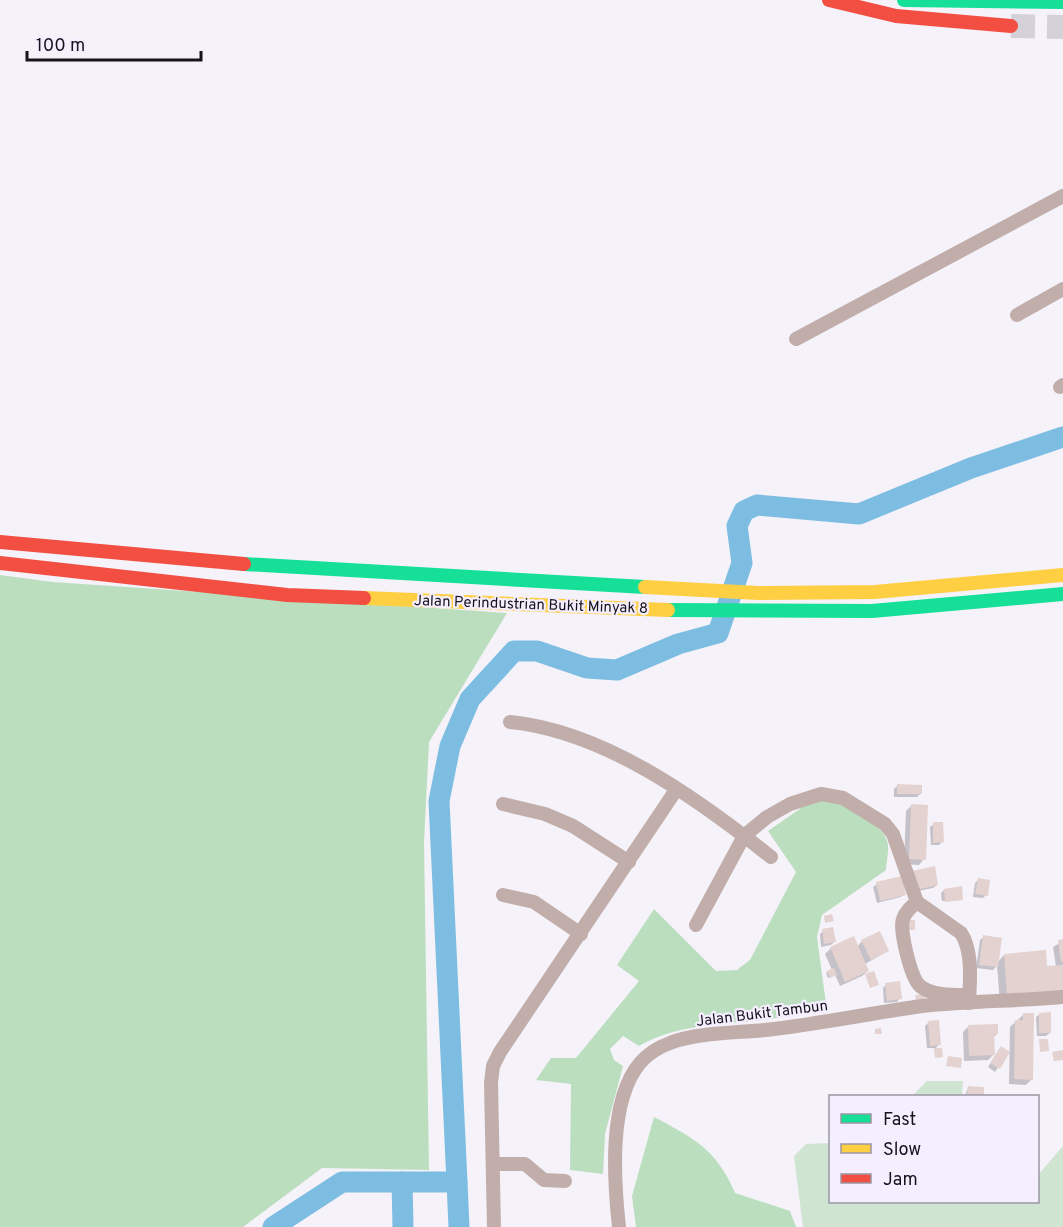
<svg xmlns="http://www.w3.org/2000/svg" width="1063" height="1227" viewBox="0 0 1063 1227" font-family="Overpass,sans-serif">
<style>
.green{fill:#cfe4d1}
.forest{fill:#bbdfbe}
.shadow{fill:#0003}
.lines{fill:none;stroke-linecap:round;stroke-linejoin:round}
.river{stroke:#7dbde2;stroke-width:21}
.building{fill:#e3d2cf}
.highway-tunnel{stroke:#d4d1d9;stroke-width:24;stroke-dasharray:24 12;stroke-linecap:butt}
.street{stroke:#c1aeaa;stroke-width:14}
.fast{stroke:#16e098;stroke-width:14}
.slow{stroke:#ffcf43;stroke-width:14}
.jam{stroke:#f24e42;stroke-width:14}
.labels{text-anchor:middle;stroke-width:4.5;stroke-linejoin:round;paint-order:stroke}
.street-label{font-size:15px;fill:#16131b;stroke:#f4eefe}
</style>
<rect width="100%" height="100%" fill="#f5f2fa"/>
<g class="green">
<path d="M 927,1081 L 963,1081 L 962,1096 L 912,1096 Z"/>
<path d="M 830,1143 L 830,1202 L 1038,1202 L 1038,1175 L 1063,1146 L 1063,1227 L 803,1227 L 794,1156 L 806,1144 Z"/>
</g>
<g class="forest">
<path d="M 0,575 L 53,582 L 507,613 L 429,742 L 424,843 L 429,1170 L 322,1168 L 243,1227 L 0,1227 Z"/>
<path d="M 825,800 C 845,805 881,819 887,841 C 890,849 886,862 886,870 L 822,915 L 817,937 L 826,1004 C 809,1009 793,1015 776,1018 C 731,1025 679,1022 639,1046 L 623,1036 L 610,1049 L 614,1060 L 623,1066 L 605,1134 L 603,1174 L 570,1170 L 571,1084 L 536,1080 L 551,1058 L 576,1058 L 639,981 L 617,965 L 654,909 L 716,971 L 737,970 L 750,960 L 796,872 L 768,831 L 807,804 Z"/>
<path d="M 654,1117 C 694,1138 717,1150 735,1193 L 790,1211 L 796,1227 L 636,1227 L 632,1196 Z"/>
</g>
<g class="shadow">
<path d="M 897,786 L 920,794 L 917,797 L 894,797 L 894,789 Z"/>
<path d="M 911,806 L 924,859 L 919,865 L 904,864 L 906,811 Z"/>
<path d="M 934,824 L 942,842 L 939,845 L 931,845 L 930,827 Z"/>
<path d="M 913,872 L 937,885 L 933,888 L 913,892 Z"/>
<path d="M 979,879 L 986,895 L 983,898 L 973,897 L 975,883 Z"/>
<path d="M 877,884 L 904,894 L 901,897 L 877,903 L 873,887 Z"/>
<path d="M 944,890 L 962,900 L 942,901 L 941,893 Z"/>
<path d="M 823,931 L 834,942 L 831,945 L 821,947 L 820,934 Z"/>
<path d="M 984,937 L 997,963 L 1004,955 L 1045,968 L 1056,967 L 1053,947 L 1063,941 L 1063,997 L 1000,1002 L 997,966 L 993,970 L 976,968 L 980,940 Z"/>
<path d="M 862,941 L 888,951 L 865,964 L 868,971 L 862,976 L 840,986 L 835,975 L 828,978 L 826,973 L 832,970 L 825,954 L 831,948 L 857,947 Z"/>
<path d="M 886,985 L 900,998 L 897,1002 L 884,1003 L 883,988 Z"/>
<path d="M 1024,1014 L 1032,1079 L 1026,1085 L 1009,1084 L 1010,1027 Z"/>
<path d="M 1040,1014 L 1050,1033 L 1046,1036 L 1037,1036 L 1036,1017 Z"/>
<path d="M 929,1022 L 939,1044 L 936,1048 L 927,1048 L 925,1026 Z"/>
<path d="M 969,1026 L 997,1034 L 993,1038 L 993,1055 L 988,1060 L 964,1061 L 963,1032 Z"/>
<path d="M 998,1052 L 1008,1053 L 995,1072 L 988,1067 Z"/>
<path d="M 968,1088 L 983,1088 L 983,1096 L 965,1096 Z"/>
</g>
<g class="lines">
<g class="river">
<path d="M 402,1182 L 403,1227"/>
<path d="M 457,1182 L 439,801 L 450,746 L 470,699 L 514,651 L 537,651 L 587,668 L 617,670 L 678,644 L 718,633 L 742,563 L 737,526 L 744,511 L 757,505 L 859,514 L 971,468 L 1063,437"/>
<path d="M 273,1227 L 342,1182 L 457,1182 L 459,1227"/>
</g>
</g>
<g class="building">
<path d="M 897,784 L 922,785 L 922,794 L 897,794 Z"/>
<path d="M 911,804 L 928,805 L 926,860 L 909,859 Z"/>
<path d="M 933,822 L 943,822 L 944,842 L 933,843 Z"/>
<path d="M 935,866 L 938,885 L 916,890 L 912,871 Z"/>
<path d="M 902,876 L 906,895 L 880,901 L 876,882 Z"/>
<path d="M 978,878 L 990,880 L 988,896 L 975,894 Z"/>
<path d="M 962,886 L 963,900 L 945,902 L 944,889 Z"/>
<path d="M 832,914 L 834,921 L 825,923 L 824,916 Z"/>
<rect x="906" y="920" width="9" height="10"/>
<path d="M 833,927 L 836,942 L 824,944 L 822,929 Z"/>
<path d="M 880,931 L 889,951 L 871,960 L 861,940 Z"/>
<path d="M 983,935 L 1002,938 L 998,967 L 979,965 Z"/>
<path d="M 854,936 L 869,971 L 845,982 L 830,947 Z"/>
<path d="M 1063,939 L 1063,962 L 1061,962 L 1058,940 Z"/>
<path d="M 1046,950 L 1047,966 L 1063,965 L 1063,990 L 1007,995 L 1004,954 Z"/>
<path d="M 834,968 L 837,975 L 830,978 L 827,971 Z"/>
<path d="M 874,971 L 879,985 L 870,988 L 865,974 Z"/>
<path d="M 900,981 L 902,999 L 887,1001 L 885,983 Z"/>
<path d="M 925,994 L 925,999 L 916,1000 L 915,995 Z"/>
<path d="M 1051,1012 L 1051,1033 L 1039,1033 L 1039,1013 Z"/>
<path d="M 1023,1013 L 1034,1013 L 1033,1080 L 1014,1079 L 1015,1020 L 1023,1020 Z"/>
<path d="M 939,1020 L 941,1045 L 930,1046 L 928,1021 Z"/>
<path d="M 998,1024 L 998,1034 L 994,1035 L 995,1055 L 969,1056 L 968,1025 Z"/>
<path d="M 881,1028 L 882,1034 L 875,1034 L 875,1029 Z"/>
<path d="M 1039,1039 L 1048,1039 L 1049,1051 L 1040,1052 Z"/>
<path d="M 1001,1046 L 1010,1052 L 1000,1069 L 990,1063 Z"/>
<path d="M 934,1048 L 942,1048 L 943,1057 L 935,1058 Z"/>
<path d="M 1063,1050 L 1063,1060 L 1054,1061 L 1052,1052 Z"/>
<path d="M 948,1056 L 962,1058 L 961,1068 L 946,1066 Z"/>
<path d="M 968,1086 L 984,1087 L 984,1096 L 967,1096 Z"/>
</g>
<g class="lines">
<path class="highway-tunnel" d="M 1011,26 L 1063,27"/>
<g class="street">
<path d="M 1017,315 L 1063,289"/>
<path d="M 796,339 L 1063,196"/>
<path d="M 1060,387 L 1063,385"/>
<path d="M 510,722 C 604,731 698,799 771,857"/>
<path d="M 503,804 L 545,814 L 573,826 L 629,862"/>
<path d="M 503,895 L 534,902 L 581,934"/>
<path d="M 917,902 C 911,907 905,912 903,919 C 899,930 911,978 920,986 C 932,996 955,995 969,995"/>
<path d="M 696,925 L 744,836 L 767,817 L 790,804 L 821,794 L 843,798 L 885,824 L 893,834 L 917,902 L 961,933 C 973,951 970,981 969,1003"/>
<path d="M 493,1164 L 525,1164 L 544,1180 L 565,1181"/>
<path d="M 494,1227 L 491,1083 L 493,1066 L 500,1052 L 676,790"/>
<path d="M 619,1227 C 614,1181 608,1101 640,1063 C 647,1055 659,1047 670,1043 C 696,1032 745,1033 774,1029 C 823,1023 873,1013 922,1006 C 969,1001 1016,1001 1063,997"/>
</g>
<g class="fast">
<path d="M 904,0 L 1063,2"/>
<path d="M 244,564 L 645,587"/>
<path d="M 668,610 L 872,611 L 1063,594"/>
</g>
<g class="slow">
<path d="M 645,587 L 758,593 L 875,592 L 1063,575"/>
<path d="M 364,598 L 668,610"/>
</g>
<g class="jam">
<path d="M 829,0 L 896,16 L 1011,26"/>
<path d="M 0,542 L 244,564"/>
<path d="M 0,563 L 287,595 L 364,598"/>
</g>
</g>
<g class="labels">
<g class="street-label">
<text transform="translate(531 604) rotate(2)" y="5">Jalan Perindustrian Bukit Minyak 8</text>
<text transform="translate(762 1013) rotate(-7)" y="5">Jalan Bukit Tambun</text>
</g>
</g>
<rect x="829" y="1095" width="210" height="108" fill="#f4eefe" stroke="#9b96a3" stroke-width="1.5"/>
<rect x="841" y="1114" width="30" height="9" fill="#16e098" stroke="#9b96a3" stroke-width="1.5"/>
<text x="883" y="1125" font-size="18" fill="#16131b">Fast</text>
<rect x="841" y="1144" width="30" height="9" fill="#ffcf43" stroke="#9b96a3" stroke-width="1.5"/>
<text x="883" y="1155" font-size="18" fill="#16131b">Slow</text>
<rect x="841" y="1174" width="30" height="9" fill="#f24e42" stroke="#9b96a3" stroke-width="1.5"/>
<text x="883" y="1185" font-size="18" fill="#16131b">Jam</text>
<path d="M27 51v9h174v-9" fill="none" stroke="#16131b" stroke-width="3"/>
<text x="36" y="51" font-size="18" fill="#16131b" stroke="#f4eefe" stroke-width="4.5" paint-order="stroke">100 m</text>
</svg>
